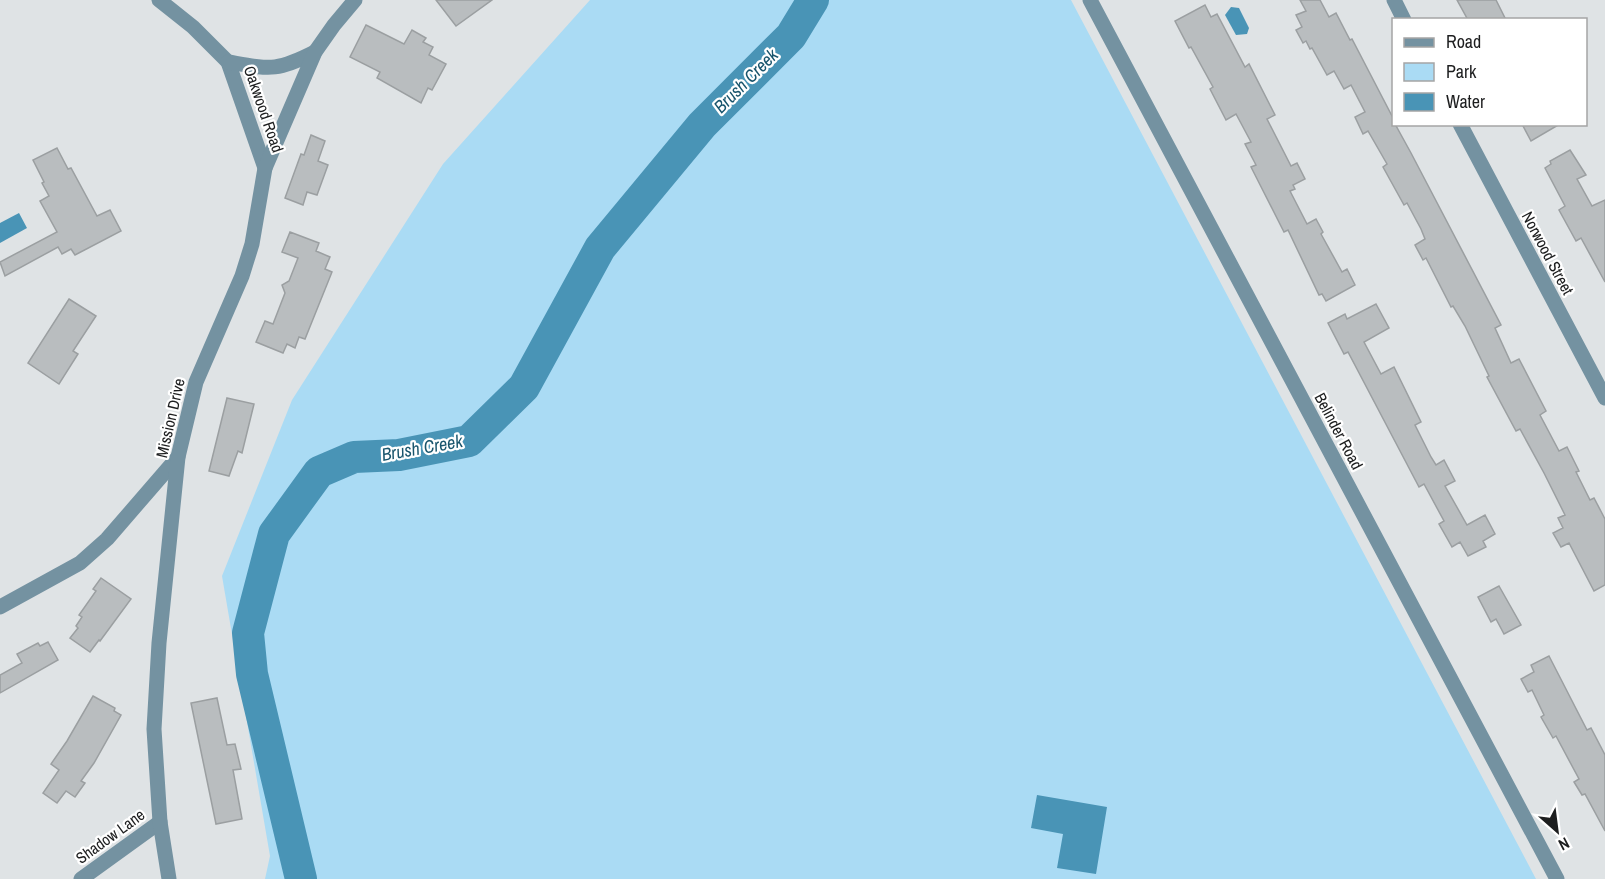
<svg xmlns="http://www.w3.org/2000/svg" width="1605" height="879" viewBox="0 0 1605 879" font-family="'Archivo Narrow',sans-serif">
<style>
.green{fill:#aadbf4}
.water{fill:#4994b6}
.lines{fill:none;stroke-linecap:round;stroke-linejoin:round}
.river{stroke:#4994b6;stroke-width:32}
.building{fill:#b9bdbf;stroke:#9b9fa1;stroke-width:1.5}
.street{stroke:#7492a1;stroke-width:15}
.labels{text-anchor:middle;stroke-width:4.5;stroke-linejoin:round;paint-order:stroke}
.street-label{font-size:16px;fill:#1d1e1f;stroke:#fff}
.water-label{font-size:18px;font-style:italic;fill:#19556d;stroke:#fff}
</style>
<rect width="100%" height="100%" fill="#dfe3e5"/>
<path class="green" d="M 590,0 L 1071,0 L 1536,879 L 265,879 L 270,856 L 222,576 L 292,400 L 443,164 Z"/>
<g class="water">
<path d="M 1231,7 L 1239,8 L 1249,28 L 1247,34 L 1236,35 L 1225,15 Z"/>
<path d="M 19,213 L 27,228 L 0,243 L 0,223 Z"/>
<path d="M 1037,795 L 1107,807 L 1096,874 L 1057,868 L 1063,834 L 1031,828 Z"/>
</g>
<g class="lines">
<path class="river" d="M 301,879 L 252,674 L 248,633 L 274,534 L 319,472 L 354,457 L 399,455 L 469,441 L 524,387 L 600,248 L 702,125 L 791,36 L 813,0"/>
</g>
<g class="building">
<path d="M 436,0 L 492,0 L 456,26 Z"/>
<path d="M 1300,0 L 1320,0 L 1329,17 L 1336,13 L 1350,40 L 1352,39 L 1393,118 L 1394,124 L 1395,124 L 1411,153 L 1501,325 L 1495,328 L 1511,363 L 1519,359 L 1546,411 L 1540,415 L 1559,451 L 1567,447 L 1579,471 L 1576,472 L 1590,500 L 1594,498 L 1605,519 L 1605,585 L 1594,591 L 1569,543 L 1561,547 L 1553,533 L 1563,528 L 1558,518 L 1565,515 L 1544,473 L 1520,429 L 1516,431 L 1487,377 L 1489,376 L 1465,326 L 1453,306 L 1451,307 L 1426,258 L 1423,260 L 1415,245 L 1425,239 L 1421,229 L 1407,203 L 1404,205 L 1383,167 L 1387,164 L 1368,131 L 1363,134 L 1355,117 L 1365,112 L 1351,85 L 1344,89 L 1334,71 L 1327,75 L 1312,48 L 1310,49 L 1306,41 L 1303,43 L 1296,30 L 1302,27 L 1296,15 L 1306,11 Z"/>
<path d="M 1457,0 L 1496,0 L 1506,20 L 1468,20 Z"/>
<path d="M 1205,5 L 1211,17 L 1217,14 L 1245,67 L 1249,64 L 1275,115 L 1267,119 L 1291,166 L 1297,163 L 1305,179 L 1293,185 L 1295,189 L 1290,191 L 1307,224 L 1316,219 L 1323,232 L 1321,234 L 1342,272 L 1347,269 L 1355,285 L 1326,301 L 1322,294 L 1319,295 L 1288,230 L 1284,232 L 1251,167 L 1256,165 L 1245,144 L 1251,142 L 1236,114 L 1226,120 L 1210,89 L 1213,87 L 1191,47 L 1189,48 L 1175,21 Z"/>
<path d="M 366,25 L 404,44 L 412,30 L 426,38 L 423,42 L 433,47 L 429,55 L 446,64 L 432,90 L 428,88 L 421,103 L 377,78 L 380,72 L 350,57 Z"/>
<path d="M 1522,124 L 1560,124 L 1531,141 Z"/>
<path d="M 311,135 L 325,141 L 318,161 L 328,165 L 317,195 L 307,192 L 303,205 L 285,198 L 301,154 L 304,155 Z"/>
<path d="M 57,148 L 68,169 L 71,168 L 97,216 L 110,210 L 121,231 L 75,255 L 71,249 L 62,254 L 58,247 L 5,276 L 0,262 L 57,232 L 40,201 L 49,196 L 42,183 L 44,182 L 33,160 Z"/>
<path d="M 1570,150 L 1586,175 L 1577,179 L 1592,206 L 1605,200 L 1605,282 L 1581,238 L 1576,241 L 1559,210 L 1565,206 L 1545,168 L 1551,164 L 1550,161 Z"/>
<path d="M 290,232 L 319,243 L 316,251 L 330,257 L 325,269 L 332,272 L 305,339 L 299,337 L 295,348 L 287,344 L 283,353 L 256,342 L 265,321 L 273,324 L 285,293 L 282,285 L 289,281 L 298,258 L 282,252 Z"/>
<path d="M 69,299 L 96,316 L 73,351 L 78,354 L 59,384 L 28,363 Z"/>
<path d="M 1376,304 L 1389,328 L 1364,342 L 1381,374 L 1394,367 L 1421,422 L 1415,425 L 1431,457 L 1436,465 L 1444,460 L 1455,481 L 1445,486 L 1467,525 L 1485,515 L 1495,534 L 1483,541 L 1486,547 L 1468,556 L 1460,542 L 1452,547 L 1439,524 L 1444,521 L 1424,484 L 1419,487 L 1348,352 L 1344,354 L 1328,323 L 1345,314 L 1347,319 Z"/>
<path d="M 227,398 L 254,404 L 242,453 L 238,451 L 229,476 L 209,471 Z"/>
<path d="M 101,578 L 131,599 L 100,641 L 99,640 L 90,652 L 70,638 L 78,628 L 76,626 L 82,617 L 79,615 L 96,591 L 93,589 Z"/>
<path d="M 1499,586 L 1521,625 L 1504,634 L 1496,619 L 1491,622 L 1478,597 Z"/>
<path d="M 48,642 L 58,660 L 0,693 L 0,675 L 22,663 L 17,654 L 38,643 L 40,646 Z"/>
<path d="M 1549,656 L 1587,730 L 1591,728 L 1605,755 L 1605,831 L 1585,794 L 1582,795 L 1574,782 L 1579,779 L 1556,736 L 1553,738 L 1541,717 L 1544,715 L 1532,690 L 1528,692 L 1521,679 L 1534,672 L 1531,665 Z"/>
<path d="M 93,696 L 115,708 L 114,711 L 121,715 L 94,763 L 81,781 L 85,783 L 75,797 L 66,791 L 57,803 L 43,793 L 59,770 L 51,764 L 67,741 Z"/>
<path d="M 217,698 L 227,745 L 235,744 L 241,769 L 233,770 L 242,819 L 216,824 L 191,703 Z"/>
</g>
<g class="lines">
<g class="street">
<path d="M 159,0 L 193,27 L 228,62 L 265,168"/>
<path d="M 1090,0 L 1557,879"/>
<path d="M 1394,0 L 1404,20"/>
<path d="M 228,62 C 270,69 276,72 315,52"/>
<path d="M 1460,124 L 1605,398"/>
<path d="M 0,607 L 80,563 L 107,539 L 178,457"/>
<path d="M 81,879 L 160,822"/>
<path d="M 169,879 L 160,822 L 154,729 L 159,643 L 178,457 L 196,382 L 242,276 L 252,244 L 265,168 L 315,52 L 334,25 L 355,0"/>
</g>
</g>
<g class="labels">
<g class="street-label">
<text transform="translate(264 109) rotate(71)" y="6">Oakwood Road</text>
<text transform="translate(1548 253) rotate(62)" y="6">Norwood Street</text>
<text transform="translate(170 418) rotate(-77)" y="6">Mission Drive</text>
<text transform="translate(1339 431) rotate(62)" y="6">Belinder Road</text>
<text transform="translate(110 836) rotate(-36)" y="6">Shadow Lane</text>
</g>
<g class="water-label">
<text transform="translate(746 81) rotate(-45)" y="6">Brush Creek</text>
<text transform="translate(422 448) rotate(-10)" y="6">Brush Creek</text>
</g>
</g>
<rect x="1392" y="18" width="195" height="108" fill="#ffffff" stroke="#a5a5a5" stroke-width="1.5"/>
<rect x="1404" y="38" width="30" height="9" fill="#7492a1" stroke="#a5a5a5" stroke-width="1.5"/>
<text x="1446" y="48" font-size="18" fill="#1d1e1f">Road</text>
<rect x="1404" y="63" width="30" height="18" fill="#aadbf4" stroke="#a5a5a5" stroke-width="1.5"/>
<text x="1446" y="78" font-size="18" fill="#1d1e1f">Park</text>
<rect x="1404" y="93" width="30" height="18" fill="#4994b6" stroke="#a5a5a5" stroke-width="1.5"/>
<text x="1446" y="108" font-size="18" fill="#1d1e1f">Water</text>
<g transform="translate(1557 831) rotate(152)" stroke="#ffffff" stroke-width="4.5" paint-order="stroke">
<path d="M0-4.5L10 22L0 15L-10 22Z" fill="#1d1e1f"/>
<text y="-9" font-size="16" font-weight="bold" text-anchor="middle" fill="#1d1e1f">N</text>
</g>
</svg>
